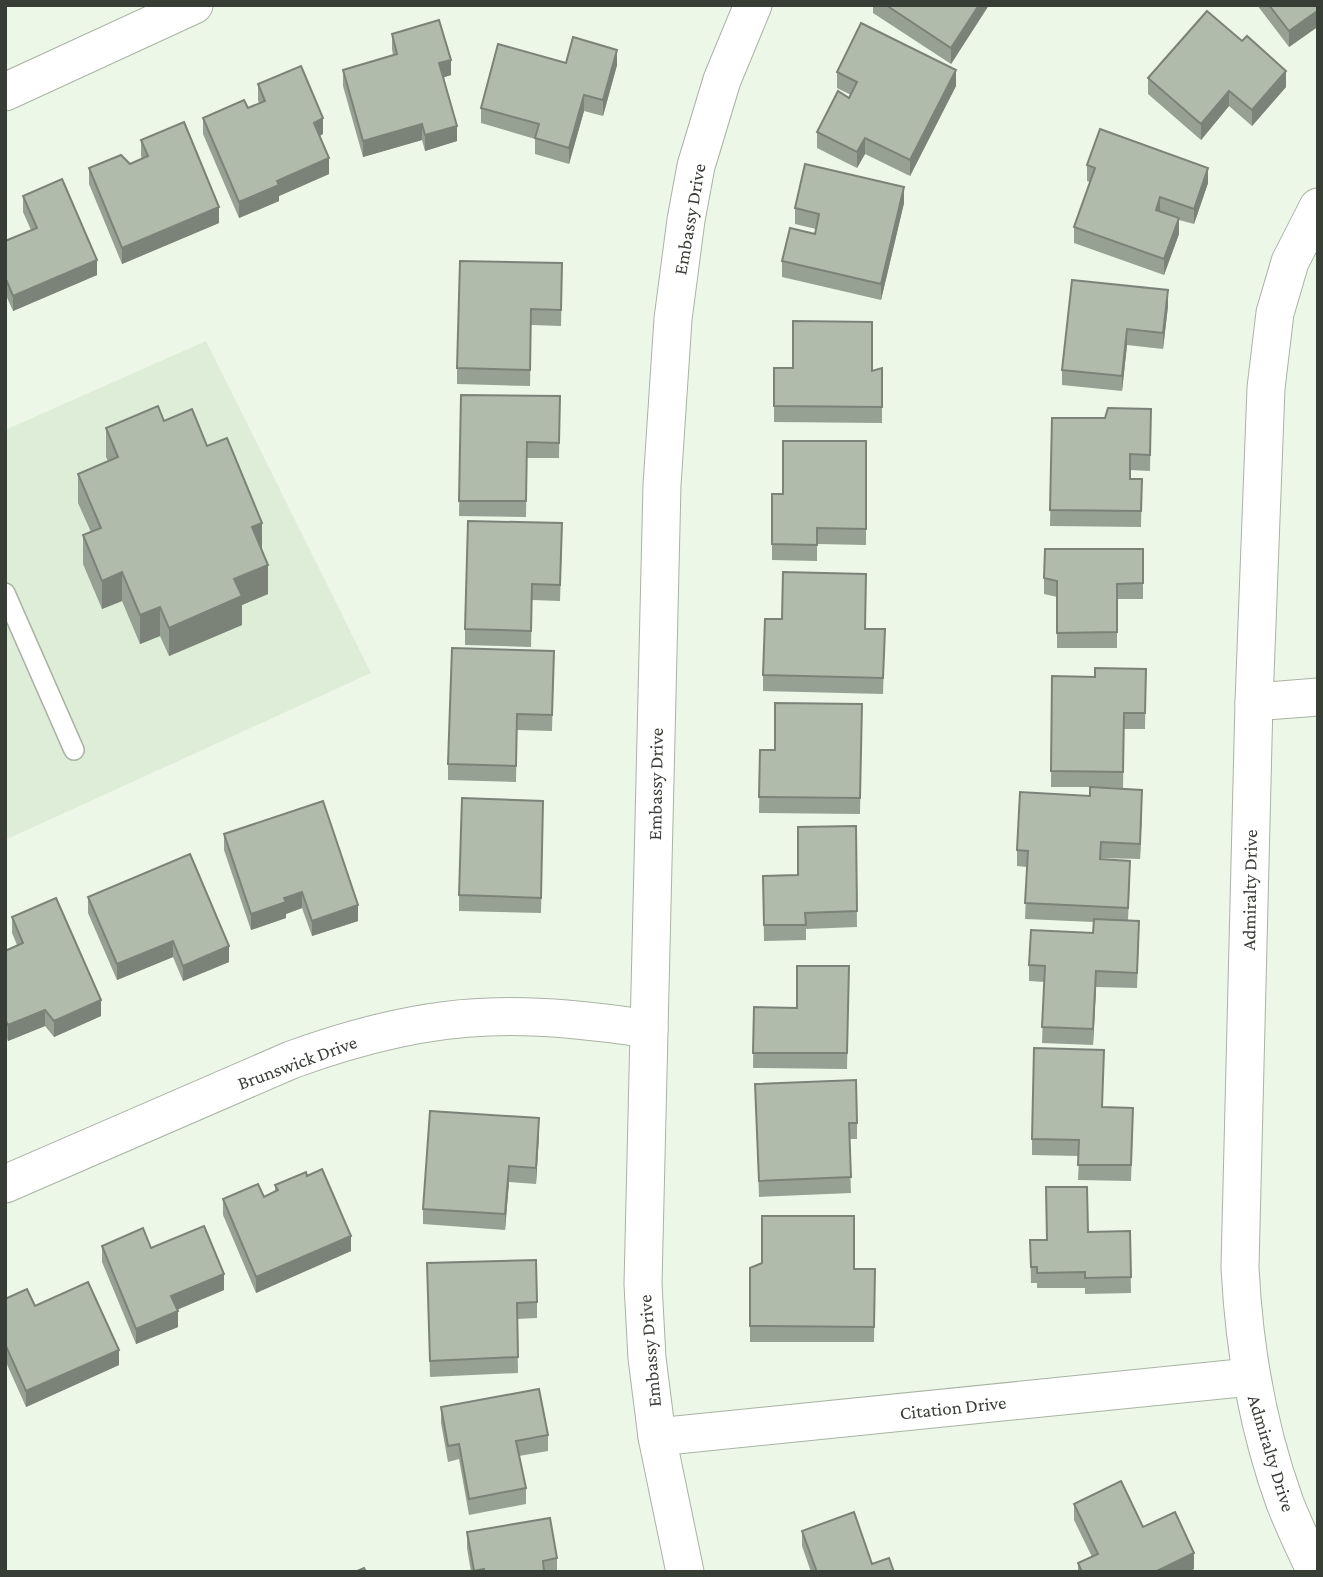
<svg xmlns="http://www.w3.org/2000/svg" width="1323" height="1577" viewBox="0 0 1323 1577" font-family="'Crimson Pro',serif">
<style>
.built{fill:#deedd7}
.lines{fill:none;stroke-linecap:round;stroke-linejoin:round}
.lane-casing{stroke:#a9b3a4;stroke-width:22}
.street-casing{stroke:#a9b3a4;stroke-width:39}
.lane{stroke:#fff;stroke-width:19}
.street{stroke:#fff;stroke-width:37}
.wall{fill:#97a193}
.shaded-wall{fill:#7b8378}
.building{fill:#b0bbab;stroke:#7b8378;stroke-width:2}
.labels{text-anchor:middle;stroke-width:6;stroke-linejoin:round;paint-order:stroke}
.street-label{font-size:19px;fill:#383d36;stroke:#fff}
</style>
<rect width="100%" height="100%" fill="#edf7e7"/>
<path class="built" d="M 206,341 L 371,673 L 5,840 L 5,430 Z"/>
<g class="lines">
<g class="lane-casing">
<path id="lane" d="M 5,593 L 74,750"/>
</g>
<g class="street-casing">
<g id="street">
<path d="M 5,92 L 194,5"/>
<path d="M 1254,702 L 1318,697"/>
<path d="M 5,1184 L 291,1060 C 354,1037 422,1019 489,1017 C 543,1015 595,1021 649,1029"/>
<path d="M 657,1437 L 1250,1377"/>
<path d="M 685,1572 L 657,1437 L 647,1358 L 643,1284 L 662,485 L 673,319 L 686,220 L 696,166 L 722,80 L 753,5"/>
<path d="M 1316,1572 C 1305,1549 1294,1526 1285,1503 C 1257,1426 1244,1349 1240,1267 L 1254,702 L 1266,388 L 1275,313 L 1290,262 L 1318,207"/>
</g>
</g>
<use href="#lane" class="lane"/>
<use href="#street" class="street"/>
</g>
<g class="wall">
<path d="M 873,5 L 989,5 L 951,64 L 873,13 Z"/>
<path d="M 1257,5 L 1318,5 L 1318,31 L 1316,28 L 1289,47 Z"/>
<path d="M 392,34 L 451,75 L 444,77 L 457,141 L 425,151 L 422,140 L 363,157 L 343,86 L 343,70 L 393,55 L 392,49 Z"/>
<path d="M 566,63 L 617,65 L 603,116 L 584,111 L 569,164 L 535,154 L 535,139 L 481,123 L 481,108 Z"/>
<path d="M 837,72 L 956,86 L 910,176 L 865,154 L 857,168 L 817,148 L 817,132 L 851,95 L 837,88 Z"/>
<path d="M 1148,78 L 1286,87 L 1252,126 L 1229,106 L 1201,140 L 1148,94 Z"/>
<path d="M 258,84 L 323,134 L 319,136 L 329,174 L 279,196 L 279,201 L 239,218 L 203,134 L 203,118 L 248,108 L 259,104 L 258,100 Z"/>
<path d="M 141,140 L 219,223 L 122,264 L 89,184 L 89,168 L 130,164 L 142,159 L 141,156 Z"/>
<path d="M 1087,165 L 1208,183 L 1194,224 L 1179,220 L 1179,234 L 1164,275 L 1074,243 L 1074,227 L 1090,182 L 1087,181 Z"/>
<path d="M 23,196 L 97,275 L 13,311 L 5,293 L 5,241 L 31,230 L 23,212 Z"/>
<path d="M 904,203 L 881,300 L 782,277 L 782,261 L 815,234 L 816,229 L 795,224 L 795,208 Z"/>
<path d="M 562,279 L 561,326 L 531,325 L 530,386 L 457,384 L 457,368 Z"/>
<path d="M 1072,280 L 1168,306 L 1163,349 L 1127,345 L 1122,391 L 1062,385 L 1062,370 Z"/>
<path d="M 774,368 L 872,371 L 882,368 L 882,423 L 774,422 Z"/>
<path d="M 461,395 L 560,396 L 559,458 L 527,458 L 526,517 L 459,516 Z"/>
<path d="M 1151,409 L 1150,471 L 1130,470 L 1130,479 L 1142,479 L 1141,527 L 1050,526 L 1052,418 L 1105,418 Z"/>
<path d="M 164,421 L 207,446 L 262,552 L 268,594 L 242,605 L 242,625 L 169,656 L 160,636 L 140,644 L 122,601 L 102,609 L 83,564 L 83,535 L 91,532 L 78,503 L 78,474 L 108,461 L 106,457 L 106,428 Z"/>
<path d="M 866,441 L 866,545 L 817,544 L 817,561 L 772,560 L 772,494 L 783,494 Z"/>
<path d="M 562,539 L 560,601 L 532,600 L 531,647 L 465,645 L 465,629 Z"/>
<path d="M 1143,549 L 1143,599 L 1117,599 L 1117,648 L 1057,648 L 1057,597 L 1044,594 L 1044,578 Z"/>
<path d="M 782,619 L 865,629 L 885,629 L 883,694 L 763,691 L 763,675 Z"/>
<path d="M 554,651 L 552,731 L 517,730 L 516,782 L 448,780 L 448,764 Z"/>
<path d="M 1146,669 L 1145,729 L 1124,729 L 1123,788 L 1097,787 L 1142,806 L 1140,859 L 1101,858 L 1101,859 L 1130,877 L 1128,920 L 1139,937 L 1137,988 L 1096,987 L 1093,1045 L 1042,1043 L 1044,982 L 1029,981 L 1029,965 L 1093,933 L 1094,922 L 1025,919 L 1027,867 L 1017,866 L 1017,850 L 1090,796 L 1090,787 L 1051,787 L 1052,676 L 1095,677 Z"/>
<path d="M 862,704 L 860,814 L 759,813 L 760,750 L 775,750 Z"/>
<path d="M 543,816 L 541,913 L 459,911 L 459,895 Z"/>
<path d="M 856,826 L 857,927 L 806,929 L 806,940 L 764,941 L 763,876 L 798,875 Z"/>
<path d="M 224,834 L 358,921 L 312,936 L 302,908 L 286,914 L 286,918 L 251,930 L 224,850 Z"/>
<path d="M 88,897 L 229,962 L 183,981 L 173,957 L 117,980 L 88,913 Z"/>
<path d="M 12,917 L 101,1016 L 54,1037 L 45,1026 L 8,1041 L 5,1035 L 5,951 L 17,945 L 12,933 Z"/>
<path d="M 849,966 L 847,1069 L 753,1068 L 754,1007 L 797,1008 Z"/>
<path d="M 755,1084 L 857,1123 L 857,1139 L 849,1139 L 851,1193 L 759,1197 Z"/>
<path d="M 1133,1123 L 1131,1181 L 1078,1180 L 1079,1156 L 1032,1155 L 1032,1139 Z"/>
<path d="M 539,1134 L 536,1184 L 509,1182 L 505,1230 L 423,1224 L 423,1209 Z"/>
<path d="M 275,1185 L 351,1251 L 256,1293 L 223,1215 L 223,1199 L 264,1197 L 275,1191 Z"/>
<path d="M 1130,1231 L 1131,1293 L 1085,1294 L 1085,1288 L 1037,1288 L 1037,1283 L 1031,1283 L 1030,1240 L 1047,1240 L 1088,1232 Z"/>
<path d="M 102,1246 L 151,1248 L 224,1290 L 177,1310 L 178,1327 L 136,1344 L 102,1262 Z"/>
<path d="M 427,1263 L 537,1302 L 537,1318 L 517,1319 L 518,1373 L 430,1377 Z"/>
<path d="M 762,1263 L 854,1269 L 875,1269 L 874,1342 L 750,1342 L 750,1268 Z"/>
<path d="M 5,1299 L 35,1306 L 119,1365 L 26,1407 L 5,1360 Z"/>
<path d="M 441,1407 L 548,1435 L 548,1451 L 519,1456 L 526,1488 L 526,1504 L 469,1515 L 459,1459 L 448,1462 L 441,1423 Z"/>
<path d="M 1074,1504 L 1143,1527 L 1194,1569 L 1188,1572 L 1078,1572 L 1078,1563 L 1092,1557 L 1074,1520 Z"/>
<path d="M 802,1531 L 872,1564 L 894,1572 L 811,1572 L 802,1546 Z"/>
<path d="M 467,1532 L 557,1558 L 557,1572 L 471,1572 L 467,1548 Z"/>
</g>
<g class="shaded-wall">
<path d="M 979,5 L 989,5 L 951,64 L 951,48 Z"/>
<path d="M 1316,12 L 1316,28 L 1289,47 L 1289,31 Z"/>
<path d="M 617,50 L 617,65 L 603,116 L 603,100 Z"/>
<path d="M 451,60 L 451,75 L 439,79 L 439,63 Z"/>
<path d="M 956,70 L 956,86 L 910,176 L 910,160 Z"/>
<path d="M 1286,71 L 1286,87 L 1252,126 L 1252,110 Z"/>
<path d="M 1229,91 L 1229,106 L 1201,140 L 1201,124 Z"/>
<path d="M 584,95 L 584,111 L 569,164 L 569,148 Z"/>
<path d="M 323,118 L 323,134 L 314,139 L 314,123 Z"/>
<path d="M 422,124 L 422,140 L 363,157 L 363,141 Z"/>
<path d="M 457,126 L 457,141 L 425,151 L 425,135 Z"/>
<path d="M 865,138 L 865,154 L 857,168 L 857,152 Z"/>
<path d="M 329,158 L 329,174 L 279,196 L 279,201 L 239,218 L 239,202 L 277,181 Z"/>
<path d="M 1208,168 L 1208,183 L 1194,224 L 1194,209 Z"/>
<path d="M 904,187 L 904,203 L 881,300 L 881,284 Z"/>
<path d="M 1160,197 L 1160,213 L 1156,210 Z"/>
<path d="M 219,207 L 219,223 L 122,264 L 122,248 Z"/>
<path d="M 1179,218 L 1179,234 L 1164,275 L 1164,259 Z"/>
<path d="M 97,260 L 97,275 L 13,311 L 13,296 Z"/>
<path d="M 1168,290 L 1168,306 L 1163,349 L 1163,333 Z"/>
<path d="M 1127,329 L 1127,345 L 1122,391 L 1122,376 Z"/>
<path d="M 262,523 L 262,552 L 252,527 Z"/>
<path d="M 268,565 L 268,594 L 242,605 L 242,625 L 169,656 L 169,628 L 234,579 Z"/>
<path d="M 122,572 L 122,601 L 102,609 L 102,581 Z"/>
<path d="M 160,607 L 160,636 L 140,644 L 140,615 Z"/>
<path d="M 1142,790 L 1142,806 L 1140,859 L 1140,844 Z"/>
<path d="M 302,892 L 302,908 L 286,914 L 286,918 L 251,930 L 251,914 L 284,898 Z"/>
<path d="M 358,905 L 358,921 L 312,936 L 312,921 Z"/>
<path d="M 173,941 L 173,957 L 117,980 L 117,964 Z"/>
<path d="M 229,946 L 229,962 L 183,981 L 183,966 Z"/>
<path d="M 1096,971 L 1096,987 L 1093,1045 L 1093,1029 Z"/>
<path d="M 101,1000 L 101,1016 L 54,1037 L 54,1021 Z"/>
<path d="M 45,1010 L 45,1026 L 8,1041 L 8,1025 Z"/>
<path d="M 539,1118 L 539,1134 L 536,1184 L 536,1168 Z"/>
<path d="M 509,1166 L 509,1182 L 505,1230 L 505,1214 Z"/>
<path d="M 351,1236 L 351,1251 L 256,1293 L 256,1277 Z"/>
<path d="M 224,1274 L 224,1290 L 171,1312 L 171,1296 Z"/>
<path d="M 178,1311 L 178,1327 L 136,1344 L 136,1329 Z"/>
<path d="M 119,1350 L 119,1365 L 26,1407 L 26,1391 Z"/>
<path d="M 1194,1553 L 1194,1569 L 1188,1572 L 1155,1572 Z"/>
</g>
<g class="building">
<path d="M 886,5 L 979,5 L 951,48 Z"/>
<path d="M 1269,5 L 1318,5 L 1318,15 L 1316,12 L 1289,31 Z"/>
<path d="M 1207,11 L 1242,41 L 1247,36 L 1286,71 L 1252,110 L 1229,91 L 1201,124 L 1148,78 Z"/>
<path d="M 439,20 L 451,60 L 439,63 L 457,126 L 425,135 L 422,124 L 363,141 L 343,70 L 397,54 L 392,34 Z"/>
<path d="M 861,23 L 956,70 L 910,160 L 865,138 L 857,152 L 817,132 L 838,91 L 849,98 L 857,82 L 837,72 Z"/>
<path d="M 573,37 L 617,50 L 603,100 L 584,95 L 569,148 L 535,138 L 539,124 L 481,108 L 498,44 L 566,63 Z"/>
<path d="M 301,66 L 323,118 L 314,123 L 329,158 L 277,181 L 279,185 L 239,202 L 203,118 L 244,100 L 248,108 L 265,101 L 258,84 Z"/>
<path d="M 184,122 L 219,207 L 122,248 L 89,168 L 121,155 L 130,164 L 148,156 L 141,140 Z"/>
<path d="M 1100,129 L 1208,168 L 1194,209 L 1160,197 L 1156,210 L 1179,218 L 1164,259 L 1074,227 L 1095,168 L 1087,165 Z"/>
<path d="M 805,164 L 904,187 L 881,284 L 782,261 L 790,228 L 815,234 L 819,214 L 795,208 Z"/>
<path d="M 62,179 L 97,260 L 13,296 L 5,277 L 5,241 L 37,228 L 23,196 Z"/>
<path d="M 460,261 L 562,263 L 561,310 L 531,309 L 530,370 L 457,368 Z"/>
<path d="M 1072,280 L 1168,290 L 1163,333 L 1127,329 L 1122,376 L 1062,370 Z"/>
<path d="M 793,321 L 872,322 L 872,371 L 882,368 L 882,407 L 774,406 L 774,368 L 793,368 Z"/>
<path d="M 461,395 L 560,396 L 559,443 L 527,442 L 526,501 L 459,501 Z"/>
<path d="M 158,406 L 164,421 L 192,409 L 207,446 L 227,438 L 262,523 L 252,527 L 268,565 L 234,579 L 242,596 L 169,628 L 160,607 L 140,615 L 122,572 L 102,581 L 83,535 L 101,528 L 78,474 L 118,457 L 106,428 Z"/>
<path d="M 1108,408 L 1151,409 L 1150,455 L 1130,454 L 1130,479 L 1142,479 L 1141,511 L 1050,510 L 1052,418 L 1105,418 Z"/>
<path d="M 783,441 L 866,441 L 866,529 L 817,528 L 817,545 L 772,544 L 772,494 L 783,494 Z"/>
<path d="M 468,521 L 562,523 L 560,585 L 532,584 L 531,631 L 465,629 Z"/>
<path d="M 1045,549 L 1143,549 L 1143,583 L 1117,584 L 1117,632 L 1057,633 L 1057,581 L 1044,578 Z"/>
<path d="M 783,572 L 866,574 L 865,629 L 885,629 L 883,678 L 763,675 L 765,619 L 782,619 Z"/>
<path d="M 452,648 L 554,651 L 552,715 L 517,714 L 516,766 L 448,764 Z"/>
<path d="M 1095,668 L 1146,669 L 1145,713 L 1124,713 L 1123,772 L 1051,771 L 1052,676 L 1095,677 Z"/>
<path d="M 775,703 L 862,704 L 860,798 L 759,797 L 760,750 L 775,750 Z"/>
<path d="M 1090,787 L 1142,790 L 1140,844 L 1101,842 L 1100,859 L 1130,861 L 1128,908 L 1025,903 L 1028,851 L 1017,850 L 1020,792 L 1090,796 Z"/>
<path d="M 462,798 L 543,801 L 541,898 L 459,895 Z"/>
<path d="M 323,801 L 358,905 L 312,921 L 302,892 L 284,898 L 286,902 L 251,914 L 224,834 Z"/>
<path d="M 856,826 L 857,911 L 805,913 L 806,925 L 764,925 L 763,876 L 798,875 L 798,827 Z"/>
<path d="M 190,854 L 229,946 L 183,966 L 173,941 L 117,964 L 88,897 Z"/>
<path d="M 56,898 L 101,1000 L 54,1021 L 45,1010 L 8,1025 L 5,1019 L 5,951 L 23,943 L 12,917 Z"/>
<path d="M 1094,919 L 1139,921 L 1137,973 L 1096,971 L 1093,1029 L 1042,1027 L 1045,966 L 1029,965 L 1031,930 L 1093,933 Z"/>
<path d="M 797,966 L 849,966 L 847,1053 L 753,1053 L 754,1007 L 797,1008 Z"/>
<path d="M 1034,1048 L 1104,1050 L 1102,1107 L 1133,1108 L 1131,1165 L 1078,1165 L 1079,1140 L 1032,1139 Z"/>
<path d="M 856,1080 L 857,1123 L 849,1123 L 851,1177 L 759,1181 L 755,1084 Z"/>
<path d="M 430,1111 L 539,1118 L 536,1168 L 509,1166 L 505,1214 L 423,1209 Z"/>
<path d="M 322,1169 L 351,1236 L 256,1277 L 223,1199 L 258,1184 L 264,1197 L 278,1190 L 275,1185 L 306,1172 L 307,1176 Z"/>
<path d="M 1046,1187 L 1087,1187 L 1088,1232 L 1130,1231 L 1131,1277 L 1085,1278 L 1085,1272 L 1037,1273 L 1037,1267 L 1031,1267 L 1030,1240 L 1047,1240 Z"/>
<path d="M 762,1216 L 854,1216 L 854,1269 L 875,1269 L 874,1327 L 750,1326 L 750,1268 L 762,1263 Z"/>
<path d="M 204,1226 L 224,1274 L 171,1296 L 178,1311 L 136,1329 L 102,1246 L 143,1228 L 151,1248 Z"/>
<path d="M 536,1260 L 537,1302 L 517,1303 L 518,1357 L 430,1361 L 427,1263 Z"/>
<path d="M 88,1282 L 119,1350 L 26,1391 L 5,1344 L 5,1299 L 27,1289 L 35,1306 Z"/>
<path d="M 539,1389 L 548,1435 L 516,1441 L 526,1488 L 469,1499 L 459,1444 L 448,1446 L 441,1407 Z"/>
<path d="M 1121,1481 L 1143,1527 L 1175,1512 L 1194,1553 L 1155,1572 L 1082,1572 L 1078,1563 L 1098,1554 L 1074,1504 Z"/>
<path d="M 854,1512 L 872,1564 L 889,1558 L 894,1572 L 817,1572 L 802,1531 Z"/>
<path d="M 550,1518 L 557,1558 L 543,1561 L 544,1572 L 484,1572 L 484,1569 L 474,1571 L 467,1532 Z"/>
<path d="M 364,1568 L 366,1572 L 355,1572 Z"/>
</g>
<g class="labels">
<g class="street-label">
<text transform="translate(689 219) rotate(-80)" y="7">Embassy Drive</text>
<text transform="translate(655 784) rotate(-89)" y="7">Embassy Drive</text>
<text transform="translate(1249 890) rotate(-89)" y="7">Admiralty Drive</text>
<text transform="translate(297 1062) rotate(-20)" y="7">Brunswick Drive</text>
<text transform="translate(649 1351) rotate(-95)" y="7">Embassy Drive</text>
<text transform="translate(953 1407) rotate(-6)" y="7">Citation Drive</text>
<text transform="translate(1272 1453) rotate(73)" y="7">Admiralty Drive</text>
</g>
</g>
<rect width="1323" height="1577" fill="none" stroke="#383d36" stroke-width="14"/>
</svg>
